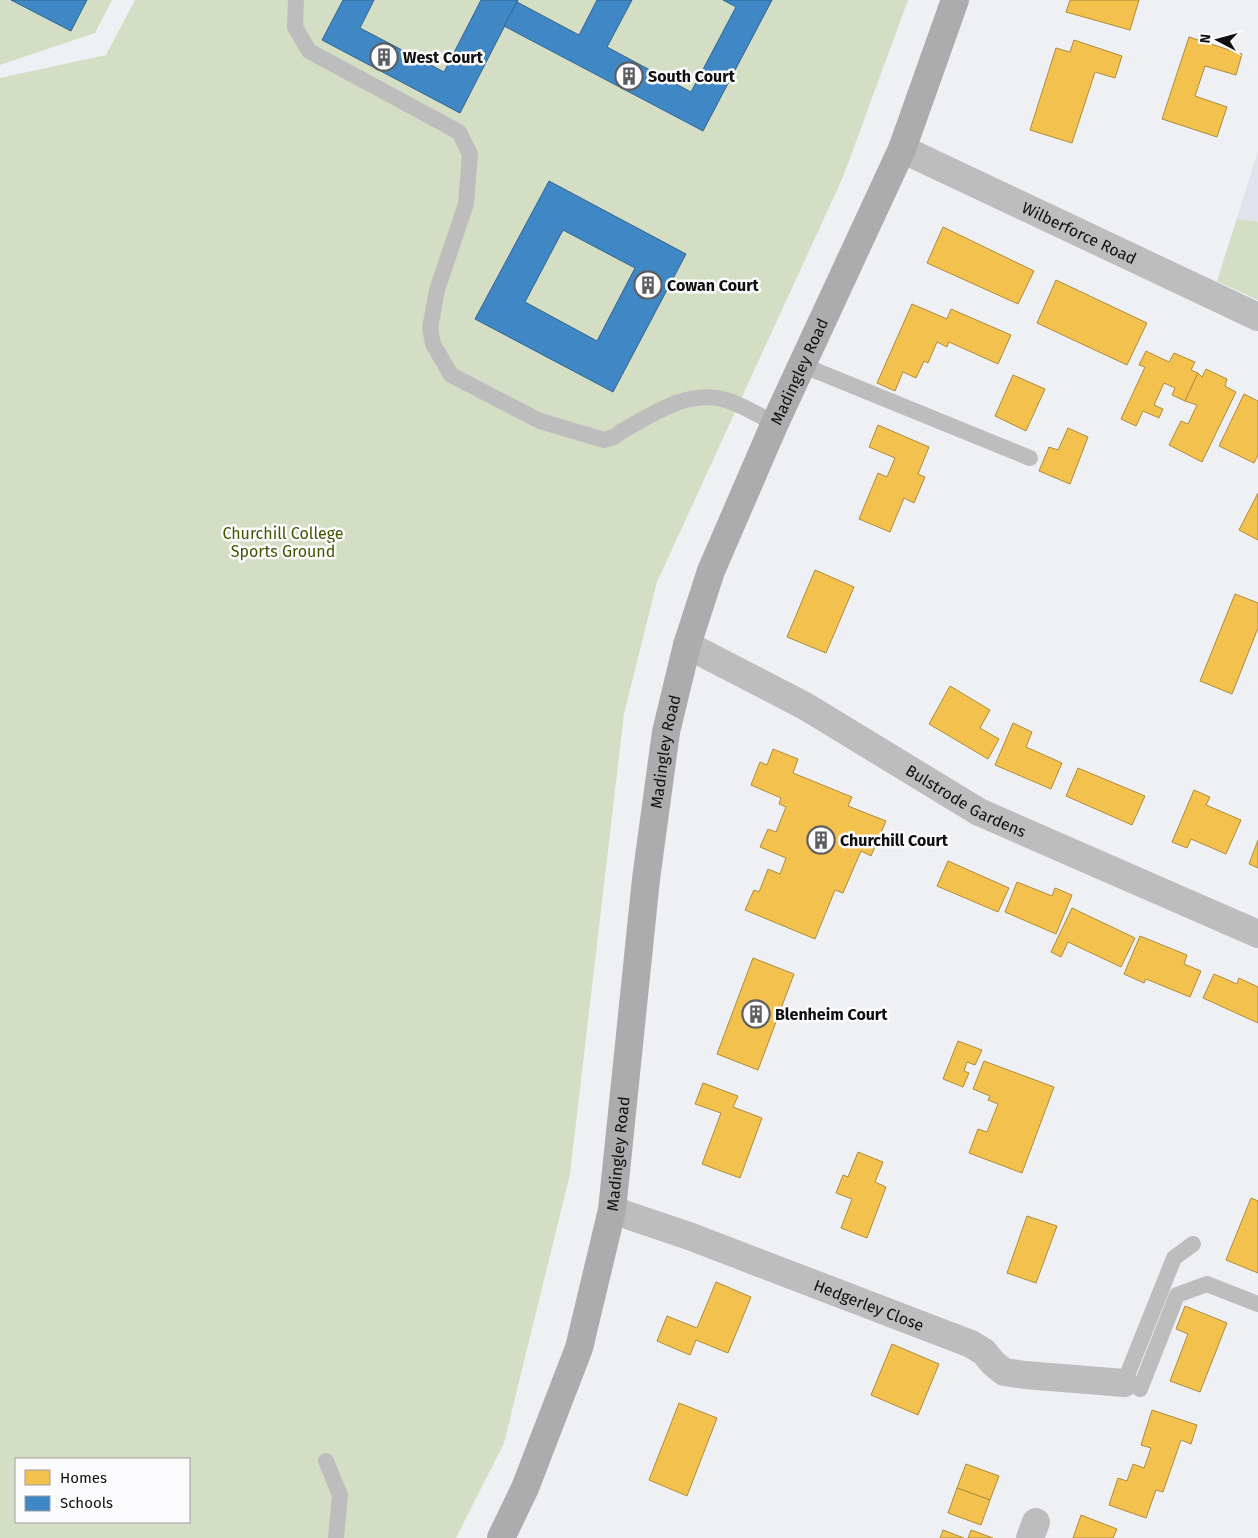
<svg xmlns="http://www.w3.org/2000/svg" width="1258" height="1538" viewBox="0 0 1258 1538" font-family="'Fira Sans',sans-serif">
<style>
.built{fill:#e1e2ec}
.green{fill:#d4dec4;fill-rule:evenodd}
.homes{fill:#f2c14e;stroke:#ae8c3c}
.schools{fill:#3f88c5;stroke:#31648f;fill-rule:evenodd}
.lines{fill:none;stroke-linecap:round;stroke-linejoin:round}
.lane{stroke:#bebdbd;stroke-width:16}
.street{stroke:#bebdbd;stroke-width:28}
.primary{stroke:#adacad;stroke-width:28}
.labels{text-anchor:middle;stroke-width:5;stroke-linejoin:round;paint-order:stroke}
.poi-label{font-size:16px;font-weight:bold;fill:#0f0f11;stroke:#fcfcff;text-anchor:start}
.street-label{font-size:16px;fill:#0f0f11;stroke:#fcfcff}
.park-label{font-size:16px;fill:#425500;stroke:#fcfcff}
</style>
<rect width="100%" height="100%" fill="#eff0f4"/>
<path class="built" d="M 1258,151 L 1258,300 L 1217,281 Z"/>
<g class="green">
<path d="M 0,0 L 112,0 L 95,33 L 0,65 Z"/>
<path d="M 135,0 L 343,0 L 322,40 L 459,112 L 504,26 L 702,131 L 772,0 L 908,0 L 843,177 L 657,582 L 624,714 L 570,1174 L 504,1443 L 456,1538 L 0,1538 L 0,78 L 106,55 ZM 16,1459 L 189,1459 L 189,1522 L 16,1522 Z"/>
<path d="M 374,0 L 481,0 L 444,72 L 360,28 Z"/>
<path d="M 518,0 L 597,0 L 579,35 L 517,2 Z"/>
<path d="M 632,0 L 723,0 L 736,7 L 691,92 L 607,47 Z"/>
<path d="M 1237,219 L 1258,222 L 1258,300 L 1217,281 Z"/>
</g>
<g class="homes">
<path d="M 1070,0 L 1139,0 L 1130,30 L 1066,12 Z"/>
<path d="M 1189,37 L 1242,54 L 1236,75 L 1205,66 L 1195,96 L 1227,107 L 1217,137 L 1162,119 Z"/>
<path d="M 1074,40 L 1122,56 L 1115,78 L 1095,72 L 1072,143 L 1030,130 L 1056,48 L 1070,52 Z"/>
<path d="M 943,227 L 1034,271 L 1018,304 L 927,263 Z"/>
<path d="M 1056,280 L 1147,323 L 1127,365 L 1037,323 Z"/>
<path d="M 912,304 L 947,319 L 951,309 L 1011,335 L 998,364 L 949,342 L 947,347 L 937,342 L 928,363 L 924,361 L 916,378 L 903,372 L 895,391 L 877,383 Z"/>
<path d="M 1146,351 L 1169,362 L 1174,353 L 1195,362 L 1191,370 L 1198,373 L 1185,401 L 1172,395 L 1175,388 L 1164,383 L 1154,405 L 1163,409 L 1159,418 L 1143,411 L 1136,426 L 1121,419 L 1145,367 L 1139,365 Z"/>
<path d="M 1206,369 L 1227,379 L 1225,386 L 1236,392 L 1202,462 L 1169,445 L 1181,421 L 1188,424 L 1197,405 L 1185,401 L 1198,373 L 1202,377 Z"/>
<path d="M 1013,375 L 1045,389 L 1026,431 L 995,416 Z"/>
<path d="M 1244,394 L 1258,401 L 1258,455 L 1254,463 L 1219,446 Z"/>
<path d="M 878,425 L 929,447 L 918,474 L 925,477 L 914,503 L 904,498 L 890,532 L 859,519 L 878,473 L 887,477 L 895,458 L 869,447 Z"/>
<path d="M 1068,428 L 1088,437 L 1070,484 L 1039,471 L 1049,447 L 1058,450 Z"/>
<path d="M 1258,493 L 1258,540 L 1239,530 Z"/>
<path d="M 815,570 L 854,587 L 826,653 L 787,637 Z"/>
<path d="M 1235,594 L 1258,603 L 1258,628 L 1232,694 L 1200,681 Z"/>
<path d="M 950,686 L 990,710 L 980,728 L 999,739 L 988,759 L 929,724 Z"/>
<path d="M 1013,723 L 1032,732 L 1026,747 L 1062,763 L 1051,789 L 995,765 Z"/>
<path d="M 773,749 L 798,759 L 793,773 L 852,797 L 848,806 L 886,821 L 871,856 L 861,851 L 843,893 L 835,890 L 815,939 L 745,910 L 754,890 L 759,892 L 768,869 L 780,874 L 786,858 L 760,847 L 768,829 L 776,832 L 786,807 L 779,804 L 781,798 L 751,785 L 760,762 L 767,765 Z"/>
<path d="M 1078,768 L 1145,796 L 1132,825 L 1066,796 Z"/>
<path d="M 1194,790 L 1210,797 L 1206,805 L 1241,820 L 1226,854 L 1191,839 L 1187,848 L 1172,842 Z"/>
<path d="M 1258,840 L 1258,868 L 1249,864 Z"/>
<path d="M 948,861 L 1009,888 L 998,912 L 937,886 Z"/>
<path d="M 1017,882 L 1052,896 L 1055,888 L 1072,895 L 1056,934 L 1005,912 Z"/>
<path d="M 1072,908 L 1135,938 L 1121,967 L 1068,942 L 1061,957 L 1051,952 Z"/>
<path d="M 1140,936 L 1187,955 L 1184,964 L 1201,971 L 1190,997 L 1146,979 L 1144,983 L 1124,974 Z"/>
<path d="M 753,958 L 794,974 L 758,1070 L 717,1054 Z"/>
<path d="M 1214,974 L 1237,984 L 1239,978 L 1258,987 L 1258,1023 L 1203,998 Z"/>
<path d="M 958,1041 L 982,1050 L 975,1065 L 967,1062 L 964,1071 L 969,1073 L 963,1087 L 943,1079 Z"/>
<path d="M 984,1061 L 1054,1087 L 1022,1173 L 969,1153 L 978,1129 L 987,1132 L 998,1104 L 988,1100 L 990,1096 L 973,1089 Z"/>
<path d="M 703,1083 L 738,1096 L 733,1107 L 762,1118 L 740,1178 L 702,1164 L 721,1113 L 695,1104 Z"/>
<path d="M 858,1152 L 883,1162 L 875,1182 L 886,1187 L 867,1238 L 841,1228 L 852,1199 L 836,1193 L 843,1175 L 848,1177 Z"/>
<path d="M 1251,1198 L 1258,1201 L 1258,1273 L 1226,1260 Z"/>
<path d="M 1027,1216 L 1057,1226 L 1036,1283 L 1007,1273 Z"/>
<path d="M 716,1282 L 751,1297 L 728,1353 L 696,1340 L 690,1355 L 657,1341 L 667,1316 L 697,1328 Z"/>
<path d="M 1185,1306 L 1227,1323 L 1200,1392 L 1170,1381 L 1188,1334 L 1176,1329 Z"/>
<path d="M 892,1344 L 939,1364 L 918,1415 L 871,1395 Z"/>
<path d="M 679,1403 L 717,1418 L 687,1496 L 649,1480 Z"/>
<path d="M 1152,1410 L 1197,1425 L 1191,1444 L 1181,1440 L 1163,1492 L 1156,1490 L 1146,1518 L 1109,1505 L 1118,1478 L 1127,1481 L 1133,1464 L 1144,1468 L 1151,1448 L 1141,1445 Z"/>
<path d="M 966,1464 L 999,1476 L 990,1500 L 957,1488 Z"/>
<path d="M 957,1488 L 990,1500 L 981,1525 L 948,1513 Z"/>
<path d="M 1081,1515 L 1117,1529 L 1113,1538 L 1073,1538 Z"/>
<path d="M 943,1530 L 964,1538 L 940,1538 Z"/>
<path d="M 971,1530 L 993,1538 L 968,1538 Z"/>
</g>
<g class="schools">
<path d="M 11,0 L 87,0 L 71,31 Z"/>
<path d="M 343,0 L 374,0 L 360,28 L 444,72 L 481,0 L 518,0 L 460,113 L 322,40 Z"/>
<path d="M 597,0 L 632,0 L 607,47 L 691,92 L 736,7 L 723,0 L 772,0 L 703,131 L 504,26 L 517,2 L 579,35 Z"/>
<path d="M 549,181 L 686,254 L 613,392 L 475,319 ZM 563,230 L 635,268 L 597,341 L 525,302 Z"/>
</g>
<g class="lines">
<g class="lane">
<path d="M 296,0 L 295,27 L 309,51 L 459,132 L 470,154 L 466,204 L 437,290 L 430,328 L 433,344 L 451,375 L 540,421 L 604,440 L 614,437 L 622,431 C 653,414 688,389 726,400 C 743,405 759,416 775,423"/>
<path d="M 802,365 L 1030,458"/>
<path d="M 1124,1383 L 1174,1258 L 1193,1244"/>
<path d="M 1140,1389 L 1177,1295 L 1207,1284 L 1258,1304"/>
<path d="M 326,1461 L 340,1495 L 336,1538"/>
</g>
<g class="street">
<path id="s1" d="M 902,149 L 1258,317"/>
<path id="s2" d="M 687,645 L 805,706 L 979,812 L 1258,934"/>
<path id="s3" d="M 612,1210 L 689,1236 L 971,1344 L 984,1352 L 993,1363 L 1004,1372 L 1025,1375 L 1124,1383"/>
<path d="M 1030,1538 L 1036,1522"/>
</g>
<path class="primary" id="s4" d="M 501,1538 L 525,1488 L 579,1348 L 612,1210 L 646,879 L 666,732 L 687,645 L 711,571 L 775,423 L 902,149 L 955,0"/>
</g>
<defs>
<g id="building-ring" transform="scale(1.4375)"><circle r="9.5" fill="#fcfcff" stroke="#5d5e60" stroke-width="1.5"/><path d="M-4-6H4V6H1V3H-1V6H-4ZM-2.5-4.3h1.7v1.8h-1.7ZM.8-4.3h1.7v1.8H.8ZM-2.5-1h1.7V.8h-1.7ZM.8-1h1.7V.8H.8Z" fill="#5d5e60"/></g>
</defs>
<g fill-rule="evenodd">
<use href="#building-ring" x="384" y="57"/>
<use href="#building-ring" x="629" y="76"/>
<use href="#building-ring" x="648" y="285"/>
<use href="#building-ring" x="821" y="840"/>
<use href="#building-ring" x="756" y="1014"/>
</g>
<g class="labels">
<g class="poi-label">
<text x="403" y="63">West Court</text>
<text x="648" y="82">South Court</text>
<text x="667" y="291">Cowan Court</text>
<text x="840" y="846">Churchill Court</text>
<text x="775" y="1020">Blenheim Court</text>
</g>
<g class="street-label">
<text dy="6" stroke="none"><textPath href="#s1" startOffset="196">Wilberforce Road</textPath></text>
<text dy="6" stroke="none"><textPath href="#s4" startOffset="1214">Madingley Road</textPath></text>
<text dy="6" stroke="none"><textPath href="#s4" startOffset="809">Madingley Road</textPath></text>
<text dy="6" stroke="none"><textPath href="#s2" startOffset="320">Bulstrode Gardens</textPath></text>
<text dy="6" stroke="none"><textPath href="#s4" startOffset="404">Madingley Road</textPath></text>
<text dy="6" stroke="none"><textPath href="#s3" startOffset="274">Hedgerley Close</textPath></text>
</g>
<g class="park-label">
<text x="283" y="539">Churchill College<tspan x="283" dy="18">Sports Ground</tspan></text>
</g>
</g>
<rect x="15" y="1458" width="175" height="65" fill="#fcfcff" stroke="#9d9da0"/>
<rect x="25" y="1470" width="25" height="15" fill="#f2c14e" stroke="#9d9da0"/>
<text x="60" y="1483" font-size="15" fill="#0f0f11">Homes</text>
<rect x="25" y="1496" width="25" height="15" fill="#3f88c5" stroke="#9d9da0"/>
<text x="60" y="1508" font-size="15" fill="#0f0f11">Schools</text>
<g transform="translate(1218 40) rotate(276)" stroke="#fcfcff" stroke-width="4" paint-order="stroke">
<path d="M0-4L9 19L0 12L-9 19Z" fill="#0f0f11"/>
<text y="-8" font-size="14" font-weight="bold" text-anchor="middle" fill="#0f0f11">N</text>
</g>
</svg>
